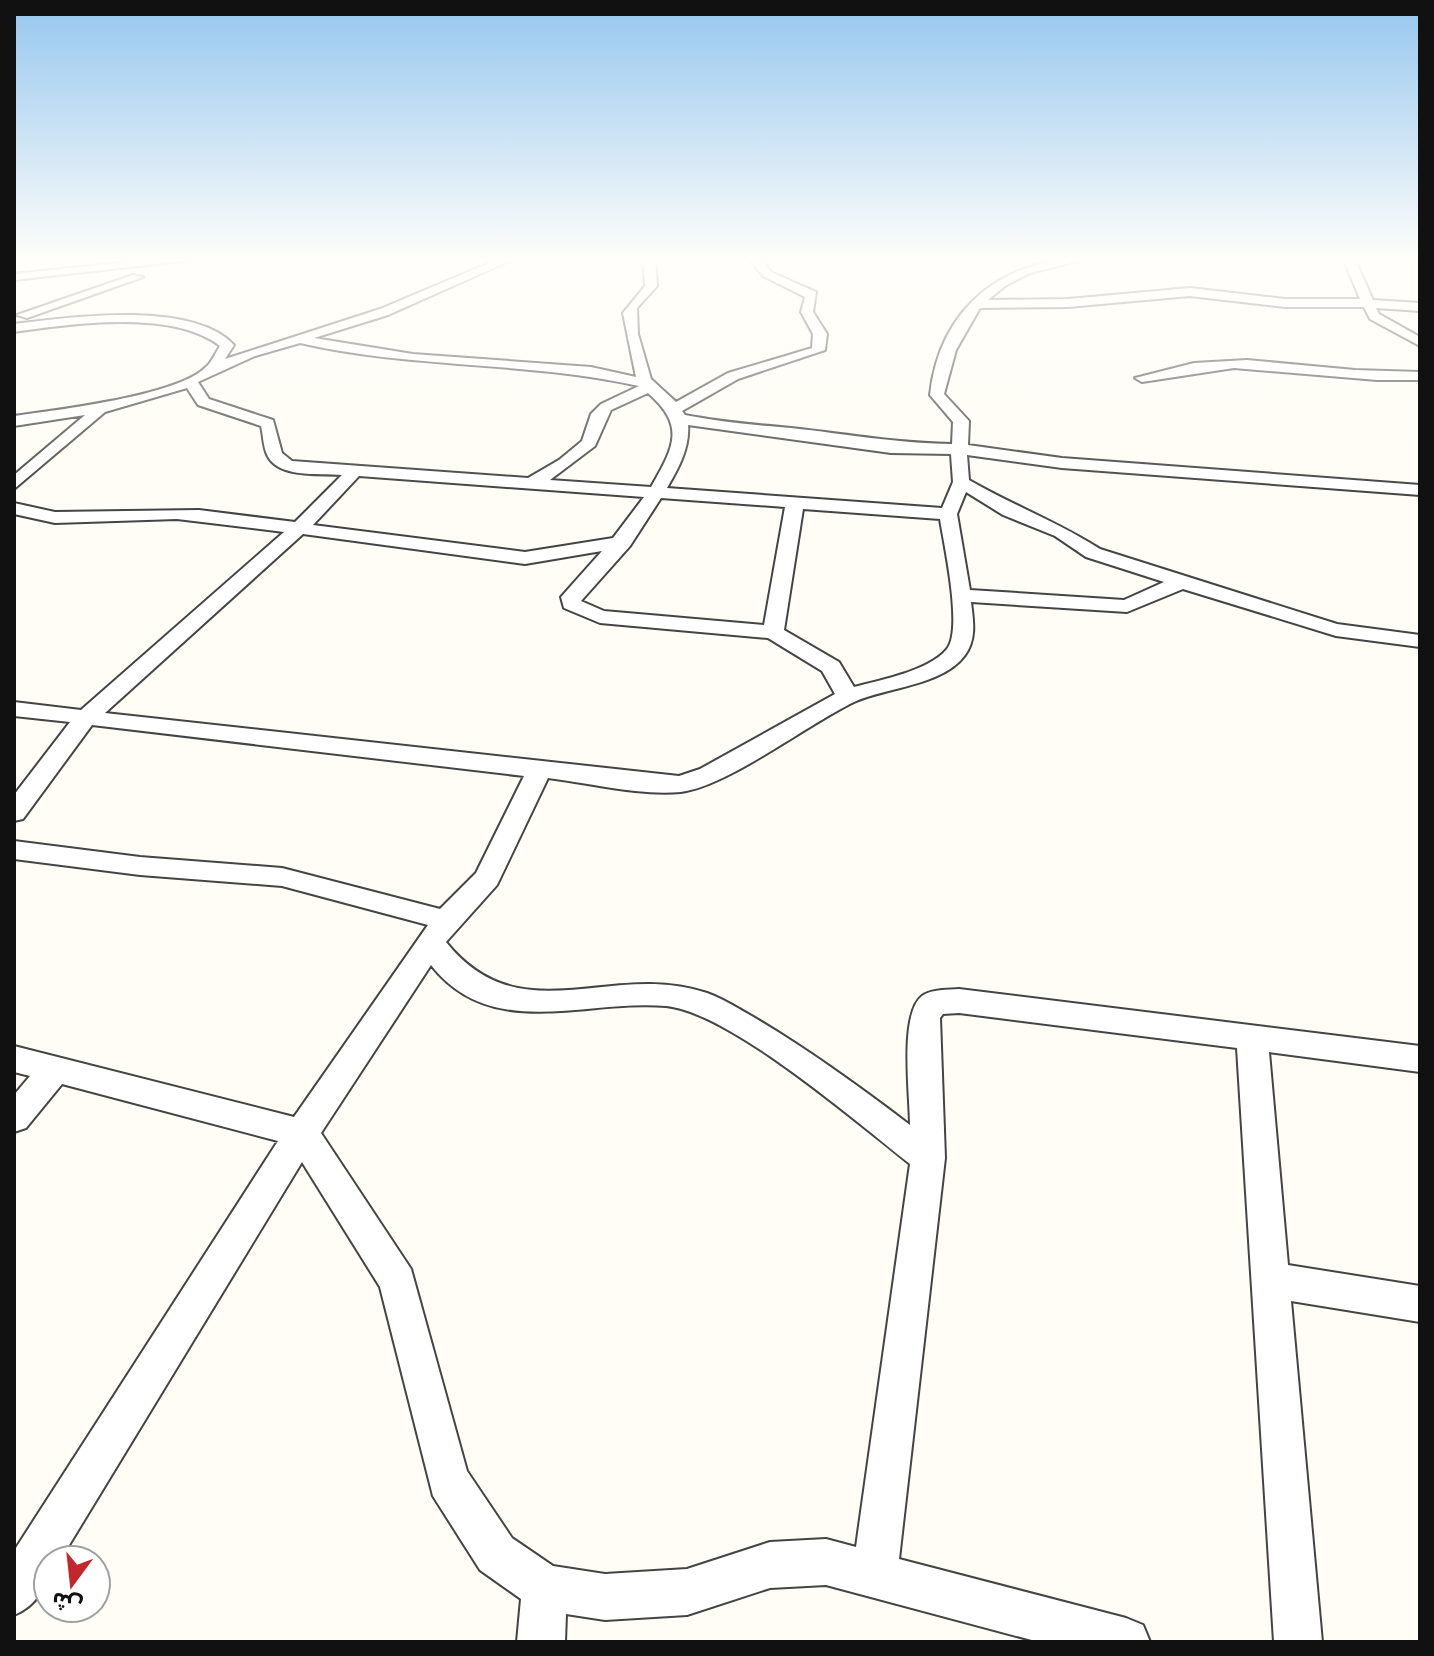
<svg xmlns="http://www.w3.org/2000/svg" width="1434" height="1656" viewBox="0 0 1434 1656" font-family="'PT Serif','Noto Sans Arabic',serif">
<style>
.lines{fill:none;stroke-linecap:round;stroke-linejoin:round}
.minor-casing{stroke:#444;stroke-width:4}
.minor{fill:#fff;fill-rule:evenodd}
</style>
<rect width="100%" height="100%" fill="#fffdf5"/>
<g class="lines">
<g class="minor-casing">
<g id="minor">
<path d="M 167,258 L 209,258 L 14,280 L 14,274 Z"/>
<path d="M 501,258 L 516,258 L 388,315 L 314,338 L 413,354 L 591,367 L 636,377 L 623,313 L 645,286 L 643,258 L 655,258 L 657,286 L 637,308 L 638,334 L 651,379 L 676,402 L 728,373 L 812,348 L 813,334 L 801,312 L 805,297 L 763,276 L 749,258 L 760,258 L 771,272 L 816,292 L 813,312 L 827,334 L 825,350 L 738,379 L 682,411 L 685,415 C 721,422 755,425 791,428 C 847,434 894,443 952,444 L 953,422 L 930,395 C 940,306 1004,258 1090,258 L 1030,273 L 1005,286 L 988,300 L 1068,299 L 1190,288 L 1285,299 L 1360,299 L 1343,258 L 1354,258 L 1373,300 L 1420,303 L 1420,311 L 1376,308 L 1379,314 L 1420,337 L 1420,346 L 1370,319 L 1364,307 L 1285,307 L 1190,296 L 1068,307 L 980,308 L 956,350 L 944,394 L 969,421 L 968,445 L 1062,458 L 1420,485 L 1420,495 L 1062,468 L 967,455 L 969,480 C 1012,505 1058,522 1100,549 L 1337,624 L 1420,635 L 1420,647 L 1336,636 L 1183,589 L 1127,612 L 971,602 C 973,619 977,639 965,655 C 943,686 886,687 854,702 C 808,724 728,786 681,792 C 639,796 590,783 548,778 L 497,885 L 446,942 C 521,1035 610,960 707,993 C 724,999 739,1009 755,1018 C 809,1050 860,1087 910,1125 C 910,1095 899,1014 922,996 C 931,989 948,990 959,989 L 1420,1046 L 1420,1072 L 1269,1052 L 1288,1265 L 1420,1286 L 1420,1322 L 1291,1301 L 1322,1642 L 1274,1642 L 1237,1048 L 959,1013 L 943,1014 L 940,1018 L 945,1158 L 899,1559 L 1126,1618 L 1143,1625 L 1150,1642 L 1039,1642 L 826,1585 L 770,1588 L 687,1615 L 605,1620 L 566,1614 L 565,1642 L 517,1642 L 521,1599 L 480,1570 L 433,1496 L 380,1287 L 302,1162 L 60,1560 L 48,1560 C 48,1585 38,1605 14,1615 L 14,1551 L 278,1141 L 62,1084 L 26,1128 L 14,1132 L 14,1095 L 30,1076 L 14,1072 L 14,1046 L 294,1117 L 428,925 L 282,886 L 140,875 L 14,859 L 14,841 L 140,857 L 282,868 L 440,909 L 476,873 L 524,776 L 92,725 L 23,819 L 14,821 L 14,795 L 70,722 L 14,716 L 14,702 L 81,710 L 284,532 L 177,519 L 55,523 L 14,514 L 14,503 L 55,512 L 199,510 L 295,522 L 342,475 C 318,473 275,479 266,452 C 263,443 263,434 261,426 L 198,405 L 187,388 L 105,412 L 14,489 L 14,475 L 85,415 L 14,426 L 14,416 C 56,410 178,396 206,367 C 212,362 216,352 220,346 C 172,309 71,324 14,332 L 14,324 C 70,317 192,300 234,345 L 225,359 L 380,309 ZM 300,343 C 412,369 528,361 639,386 L 601,404 L 591,414 L 582,441 L 559,460 L 528,478 L 292,461 L 282,453 L 273,420 L 209,399 L 198,382 L 255,356 ZM 648,393 C 686,426 674,447 651,487 L 550,480 L 595,446 L 611,410 ZM 688,425 L 891,453 L 951,454 L 953,482 L 942,508 L 667,488 C 678,469 690,448 688,425 ZM 359,476 L 644,497 L 613,538 L 525,552 L 313,525 ZM 966,492 L 1003,515 L 1055,536 L 1086,557 L 1164,582 L 1124,600 L 970,590 L 957,514 ZM 661,498 L 785,507 L 764,625 L 604,611 L 581,601 L 630,546 ZM 803,509 L 940,519 C 944,545 963,629 947,649 C 929,671 880,680 854,687 L 839,662 L 784,630 ZM 303,534 L 525,564 L 602,551 L 561,597 L 564,608 L 600,623 L 768,638 L 822,671 L 835,694 L 700,769 L 679,776 L 105,713 ZM 431,965 C 491,1042 585,999 666,1006 C 729,1012 857,1122 910,1164 L 856,1547 L 826,1539 L 770,1542 L 687,1569 L 605,1574 L 553,1566 L 512,1538 L 467,1471 L 411,1269 L 321,1133 Z"/>
<path d="M 133,275 L 143,277 L 27,318 L 17,315 Z"/>
<path d="M 1247,360 L 1355,370 L 1420,372 L 1420,380 L 1377,380 L 1234,368 L 1142,382 L 1135,378 L 1194,363 Z"/>
</g>
</g>
<use href="#minor" class="minor"/>
</g>
<linearGradient id="sky" x2="0" y2="1"><stop stop-color="#95c6ee"/><stop offset="0.53" stop-color="#fffefa"/><stop offset="1" stop-color="#fffefa" stop-opacity="0"/></linearGradient>
<rect width="1434" height="490" fill="url(#sky)"/>
<rect width="1434" height="1656" fill="none" stroke="#111111" stroke-width="32"/>
<g transform="translate(72 1584) rotate(195)"><circle r="38" fill="#ffffff" stroke="#a0a0a0" stroke-width="2"/>
<path d="M0-6L14 30L0 20L-14 30Z" fill="#c4262e"/>
<text y="-12" font-size="22" font-weight="bold" text-anchor="middle" fill="#111111">ش</text>
</g>
</svg>
